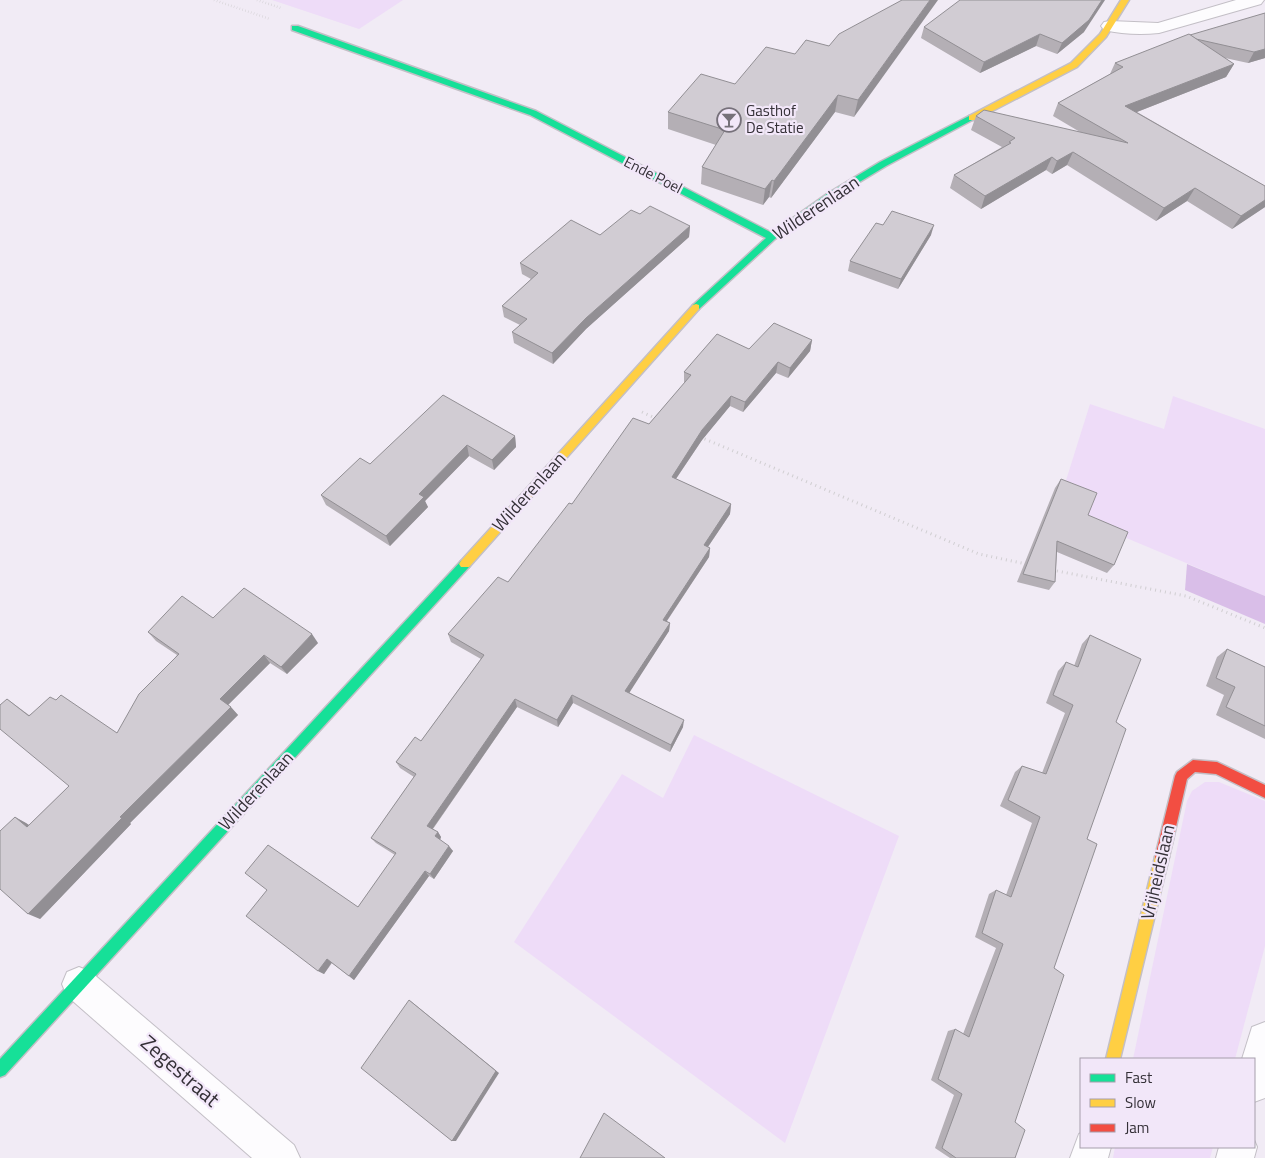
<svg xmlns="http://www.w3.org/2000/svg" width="1265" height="1158" viewBox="0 0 1265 1158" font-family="'Titillium Web',sans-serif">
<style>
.green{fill:#eedcf8}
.forest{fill:#d9bee8}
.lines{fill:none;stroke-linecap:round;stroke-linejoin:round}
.street-casing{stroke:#c3bfc6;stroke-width:2}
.fast-casing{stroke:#c3bfc6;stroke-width:3}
.slow-casing{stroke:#c3bfc6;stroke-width:3}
.jam-casing{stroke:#c3bfc6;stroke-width:3}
.path-far1{stroke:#d0ced1;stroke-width:2.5;stroke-dasharray:0.5 2.5;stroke-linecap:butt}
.path{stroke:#d0ced1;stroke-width:3;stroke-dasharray:1 4;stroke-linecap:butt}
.street{fill:#fdfcfe;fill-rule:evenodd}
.fast{fill:#16e098;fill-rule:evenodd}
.slow{fill:#ffcf43;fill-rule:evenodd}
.jam{fill:#f24e42;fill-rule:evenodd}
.wall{fill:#b4afb5}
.shaded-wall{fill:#928f94}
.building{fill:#d1ccd3;stroke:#928f94}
.labels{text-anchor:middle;stroke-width:4.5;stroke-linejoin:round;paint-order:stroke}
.far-poi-label{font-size:15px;fill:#343037;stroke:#f2e7f9;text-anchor:start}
.far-street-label{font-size:15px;fill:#343037;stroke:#f2e7f9}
.street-label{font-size:18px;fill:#343037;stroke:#f2e7f9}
.near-street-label{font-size:21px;fill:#343037;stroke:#f2e7f9}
</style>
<rect width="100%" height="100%" fill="#f1ebf5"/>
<g class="green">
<path d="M 272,0 L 403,0 L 359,29 Z"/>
<path d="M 1173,396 L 1265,429 L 1265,596 L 1057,509 L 1090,404 L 1164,429 Z"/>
<path d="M 694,735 L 899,836 L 785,1143 L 514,942 L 622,774 L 663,798 Z"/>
<path d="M 1205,782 L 1219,782 L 1265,801 L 1265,946 L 1235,1059 L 1133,1059 L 1187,801 L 1192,791 Z"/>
<path d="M 1115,1147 L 1213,1147 L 1210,1158 L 1113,1158 Z"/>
</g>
<path class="forest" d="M 1187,564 L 1265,596 L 1265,624 L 1185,590 Z"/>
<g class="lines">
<g class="street-casing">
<g id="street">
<path d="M 1236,0 L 1264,0 L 1261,4 L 1159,33 C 1141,35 1121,34 1104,30 L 1101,26 L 1104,22 L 1110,21 L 1158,23 Z"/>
<path d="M 79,967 L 91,972 L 294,1145 L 300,1158 L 252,1158 L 67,996 L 62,984 L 67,972 Z"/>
<path d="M 1265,1022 L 1265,1098 L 1254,1102 L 1254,1059 L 1242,1059 L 1252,1027 Z"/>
<path d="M 1081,1133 L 1081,1147 L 1111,1147 L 1108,1158 L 1070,1158 L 1079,1134 Z"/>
<path d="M 1254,1140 L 1257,1147 L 1254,1158 L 1216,1158 L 1219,1147 L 1254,1147 Z"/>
</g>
</g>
<g class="fast-casing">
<g id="fast">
<path d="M 292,26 L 298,26 L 536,111 L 772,233 L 827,194 L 880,162 L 969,116 L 976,118 L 886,166 L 833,198 L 775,239 L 699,309 L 693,309 L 693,305 L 766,238 L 530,115 L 292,30 Z"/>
<path d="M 465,559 L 469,561 L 471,564 L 469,567 L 5,1075 L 0,1077 L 0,1059 L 461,561 Z"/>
</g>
</g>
<g class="slow-casing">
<g id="slow">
<path d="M 1121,0 L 1129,0 L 1106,37 L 1077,67 L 975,120 L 969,120 L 969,116 L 1071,63 L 1100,34 Z"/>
<path d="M 696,304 L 699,305 L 699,309 L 469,567 L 461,567 L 459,564 L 461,561 L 693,305 Z"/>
<path d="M 1162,850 L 1167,852 L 1169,857 L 1120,1059 L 1106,1059 L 1155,857 L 1157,852 Z"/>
</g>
</g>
<g class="jam-casing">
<path id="jam" d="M 1193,760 L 1217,762 L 1265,785 L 1265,798 L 1216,774 L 1195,772 L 1187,779 L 1169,857 L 1167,862 L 1162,864 L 1157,862 L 1155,857 L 1175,776 L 1177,772 Z"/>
</g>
<g class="path-far1">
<path d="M 214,0 L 270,19"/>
<path d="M 257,0 L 281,8"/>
</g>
<g class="path">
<path d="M 642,412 L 657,419"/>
<path d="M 700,437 L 979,554 L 1026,564"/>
<path d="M 1052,570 L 1186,596 L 1265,628"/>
</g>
<use href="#street" class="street"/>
<use href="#fast" class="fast"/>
<use href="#slow" class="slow"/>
<use href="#jam" class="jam"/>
</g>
<g class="wall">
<path d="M 902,0 L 854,117 L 835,112 L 771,198 L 769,197 L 763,205 L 701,184 L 702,167 L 716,145 L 668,129 L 668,112 L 735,84 L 795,54 L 829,46 Z"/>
<path d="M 1265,13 L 1265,58 L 1248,63 L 1225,58 L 1234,64 L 1226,77 L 1137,112 L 1265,186 L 1265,207 L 1232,229 L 1187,201 L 1156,221 L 1067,165 L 1052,174 L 1046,170 L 981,209 L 950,188 L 954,175 L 1002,147 L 971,130 L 976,116 L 1080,132 L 1053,116 L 1058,103 L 1110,74 L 1115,63 Z"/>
<path d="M 924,27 L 1084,32 L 1057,54 L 1036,46 L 980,73 L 921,38 Z"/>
<path d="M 640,214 L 690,226 L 689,237 L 586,329 L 553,364 L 514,343 L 512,332 L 520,325 L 504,317 L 502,306 L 531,279 L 522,274 L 520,263 L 600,235 Z"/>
<path d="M 883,225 L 931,235 L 898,289 L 848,271 L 850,261 Z"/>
<path d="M 812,340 L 810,351 L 788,378 L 776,373 L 743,412 L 730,406 L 702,440 L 676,479 L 731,504 L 730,514 L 708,547 L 710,548 L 709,557 L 667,621 L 670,623 L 669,631 L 629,692 L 683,727 L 670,752 L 573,703 L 558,727 L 517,707 L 433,829 L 438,832 L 441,837 L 440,840 L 453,851 L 434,879 L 429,876 L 354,980 L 349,976 L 332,963 L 324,974 L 318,971 L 358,907 L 395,855 L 376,843 L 371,838 L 414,777 L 400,768 L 396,762 L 421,741 L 481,659 L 451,642 L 448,634 L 508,582 L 572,504 L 649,424 L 685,383 L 684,382 L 684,372 L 749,349 Z"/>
<path d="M 515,436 L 516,447 L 494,470 L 469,456 L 425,501 L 428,507 L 390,546 L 326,505 L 321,495 L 370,464 Z"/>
<path d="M 1061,479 L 1088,515 L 1114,565 L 1107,573 L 1057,552 L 1055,582 L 1049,590 L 1017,582 L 1055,488 Z"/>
<path d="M 213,618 L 318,643 L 287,674 L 270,663 L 228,705 L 238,715 L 130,823 L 131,824 L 40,919 L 15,817 L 29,825 L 69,786 L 7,699 L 29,715 L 56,700 L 117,733 L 177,655 L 156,641 L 148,632 Z"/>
<path d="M 1090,635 L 1116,722 L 1015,1122 L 1015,1158 L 950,1158 L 935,1148 L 954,1095 L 931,1080 L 948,1031 L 955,1029 L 963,1034 L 996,948 L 975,937 L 989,894 L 996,890 L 1006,895 L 1032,823 L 1000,806 L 1015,772 L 1022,766 L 1042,773 L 1065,713 L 1046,703 L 1058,671 L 1066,662 L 1074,666 L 1082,644 Z"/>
<path d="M 1227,649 L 1265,667 L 1265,739 L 1216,715 L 1224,695 L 1206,686 L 1217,657 Z"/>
</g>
<g class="shaded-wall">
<path d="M 930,0 L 938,0 L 854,117 L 858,100 Z"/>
<path d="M 1102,0 L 1105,0 L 1084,32 L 1057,54 L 1062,43 Z"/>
<path d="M 1040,34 L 1036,46 L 980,73 L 984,62 Z"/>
<path d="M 1265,49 L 1265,58 L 1248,63 L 1254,52 Z"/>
<path d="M 1234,64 L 1226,77 L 1119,119 L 1125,106 Z"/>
<path d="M 838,95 L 835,112 L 771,198 L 774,181 Z"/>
<path d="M 1073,152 L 1067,165 L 1052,174 L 1057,161 Z"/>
<path d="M 1052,157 L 1046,170 L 981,209 L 985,196 Z"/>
<path d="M 772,180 L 769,197 L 763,205 L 765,189 Z"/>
<path d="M 1195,188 L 1187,201 L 1156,221 L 1164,208 Z"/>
<path d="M 1265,200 L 1265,207 L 1232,229 L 1241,216 Z"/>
<path d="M 934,225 L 931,235 L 898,289 L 901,279 Z"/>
<path d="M 690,226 L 689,237 L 586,329 L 553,364 L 552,353 L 586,318 Z"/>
<path d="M 812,340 L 810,351 L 788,378 L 790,368 Z"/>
<path d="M 778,362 L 776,373 L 743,412 L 745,402 Z"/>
<path d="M 731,396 L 730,406 L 702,440 L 671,486 L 672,477 L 702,430 Z"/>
<path d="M 515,436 L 516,447 L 494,470 L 492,460 Z"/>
<path d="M 467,445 L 469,456 L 425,501 L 428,507 L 390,546 L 386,536 L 419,494 Z"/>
<path d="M 731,504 L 730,514 L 703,554 L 704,545 Z"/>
<path d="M 710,548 L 709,557 L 662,628 L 663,620 Z"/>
<path d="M 670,623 L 669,631 L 626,698 L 625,691 Z"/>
<path d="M 312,634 L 318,643 L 287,674 L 281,667 Z"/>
<path d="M 264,655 L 270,663 L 227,706 L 220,699 Z"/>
<path d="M 572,695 L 573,703 L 558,727 L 557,720 Z"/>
<path d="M 515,699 L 517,707 L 431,831 L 427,826 Z"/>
<path d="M 231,707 L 238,715 L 130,823 L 131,824 L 40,919 L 28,914 L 120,817 Z"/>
<path d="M 684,720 L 683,727 L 670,752 L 671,745 Z"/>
<path d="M 15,817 L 26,823 L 39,832 L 27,827 Z"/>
<path d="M 438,832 L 441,837 L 439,842 L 435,836 Z"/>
<path d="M 449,846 L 453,851 L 434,879 L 430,874 Z"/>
<path d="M 425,871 L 429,876 L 354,980 L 349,976 Z"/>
<path d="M 327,959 L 332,962 L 324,974 L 318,971 Z"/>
<path d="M 409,1000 L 413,1003 L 499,1073 L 456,1141 L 452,1141 Z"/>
</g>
<g class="building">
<path d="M 902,0 L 930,0 L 858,100 L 838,95 L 774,181 L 772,180 L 765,189 L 702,167 L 725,130 L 668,112 L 701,74 L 735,84 L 766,47 L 795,54 L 806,40 L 829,46 L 839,34 Z"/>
<path d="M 960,0 L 1102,0 L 1089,20 L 1062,43 L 1040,34 L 984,62 L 924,27 Z"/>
<path d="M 1265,13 L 1265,49 L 1254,52 L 1196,39 L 1190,35 Z"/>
<path d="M 1189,34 L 1234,64 L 1125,106 L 1265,186 L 1265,200 L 1241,216 L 1195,188 L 1164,208 L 1073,152 L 1057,161 L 1052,157 L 985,196 L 954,175 L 1011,143 L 1009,142 L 1015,138 L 976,116 L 984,110 L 1128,143 L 1058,103 L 1123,67 L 1115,63 Z"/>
<path d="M 650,206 L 690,226 L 586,318 L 552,353 L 512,332 L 527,319 L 502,306 L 538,273 L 520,263 L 571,220 L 600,235 L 631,210 L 640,214 Z"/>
<path d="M 892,211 L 934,225 L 901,279 L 850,261 L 876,223 L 883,225 Z"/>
<path d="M 774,323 L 812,340 L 790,368 L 778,362 L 745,402 L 731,396 L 702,430 L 672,477 L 731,504 L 704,545 L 710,548 L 663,620 L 670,623 L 625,691 L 684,720 L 671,745 L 572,695 L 557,720 L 515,699 L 427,826 L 438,832 L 435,836 L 449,846 L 430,874 L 425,871 L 349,976 L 327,959 L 318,971 L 246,916 L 267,890 L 245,873 L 268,845 L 358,907 L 396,853 L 371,838 L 416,774 L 396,762 L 415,737 L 421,741 L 484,655 L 448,634 L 498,577 L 508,582 L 569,503 L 572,504 L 633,418 L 649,424 L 691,375 L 684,372 L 717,334 L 749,349 Z"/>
<path d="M 443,395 L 515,436 L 492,460 L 467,445 L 419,494 L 424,497 L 386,536 L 321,495 L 360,458 L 370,464 Z"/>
<path d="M 1061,479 L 1097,493 L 1088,515 L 1128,532 L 1114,565 L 1057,541 L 1055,582 L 1023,574 Z"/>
<path d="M 244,588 L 312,634 L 281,667 L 264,655 L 220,699 L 231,707 L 120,817 L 122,818 L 28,914 L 0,889 L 0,831 L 15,817 L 27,827 L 69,786 L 0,729 L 0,705 L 7,699 L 29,716 L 50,697 L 56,700 L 61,695 L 117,733 L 139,694 L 179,654 L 148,632 L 182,596 L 213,618 Z"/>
<path d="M 1090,635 L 1141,659 L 1116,722 L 1126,729 L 1087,839 L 1097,844 L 1054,968 L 1064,975 L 1015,1122 L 1025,1130 L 1015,1158 L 956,1158 L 942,1148 L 962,1094 L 938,1079 L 955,1029 L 969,1037 L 1003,944 L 982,933 L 996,890 L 1011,897 L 1040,817 L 1008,800 L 1022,766 L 1046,774 L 1073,705 L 1053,695 L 1066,662 L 1078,667 Z"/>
<path d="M 1227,649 L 1265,667 L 1265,726 L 1226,707 L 1235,687 L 1216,678 Z"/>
<path d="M 409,1000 L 496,1071 L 452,1141 L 361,1068 Z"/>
<path d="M 604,1113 L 665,1158 L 580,1158 Z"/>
</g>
<defs>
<g id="bar-ring" transform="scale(1.25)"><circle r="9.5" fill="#f2e7f9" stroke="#76717a" stroke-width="1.5"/><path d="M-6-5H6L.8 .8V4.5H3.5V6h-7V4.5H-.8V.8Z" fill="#76717a"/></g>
</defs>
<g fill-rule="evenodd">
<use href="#bar-ring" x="729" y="120"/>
</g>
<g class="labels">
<g class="far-poi-label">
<text x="746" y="116">Gasthof<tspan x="746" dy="17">De Statie</tspan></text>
</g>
<g class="far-street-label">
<text transform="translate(653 175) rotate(27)" y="5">Ende Poel</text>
</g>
<g class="street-label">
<text transform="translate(816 208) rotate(-34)" y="6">Wilderenlaan</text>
<text transform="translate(529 492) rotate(-48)" y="6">Wilderenlaan</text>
<text transform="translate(256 791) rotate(-47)" y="6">Wilderenlaan</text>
<text transform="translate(1158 872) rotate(-77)" y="6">Vrijheidslaan</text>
</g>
<g class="near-street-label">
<text transform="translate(180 1071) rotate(41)" y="7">Zegestraat</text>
</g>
</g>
<rect x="1080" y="1058" width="175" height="90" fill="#f2e7f9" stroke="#a69eab"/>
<rect x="1090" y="1074" width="25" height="8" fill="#16e098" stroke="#a69eab"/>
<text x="1125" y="1083" font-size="15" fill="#343037">Fast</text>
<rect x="1090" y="1099" width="25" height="8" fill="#ffcf43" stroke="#a69eab"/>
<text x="1125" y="1108" font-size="15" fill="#343037">Slow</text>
<rect x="1090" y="1124" width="25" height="8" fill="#f24e42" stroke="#a69eab"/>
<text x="1125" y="1133" font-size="15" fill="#343037">Jam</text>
</svg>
